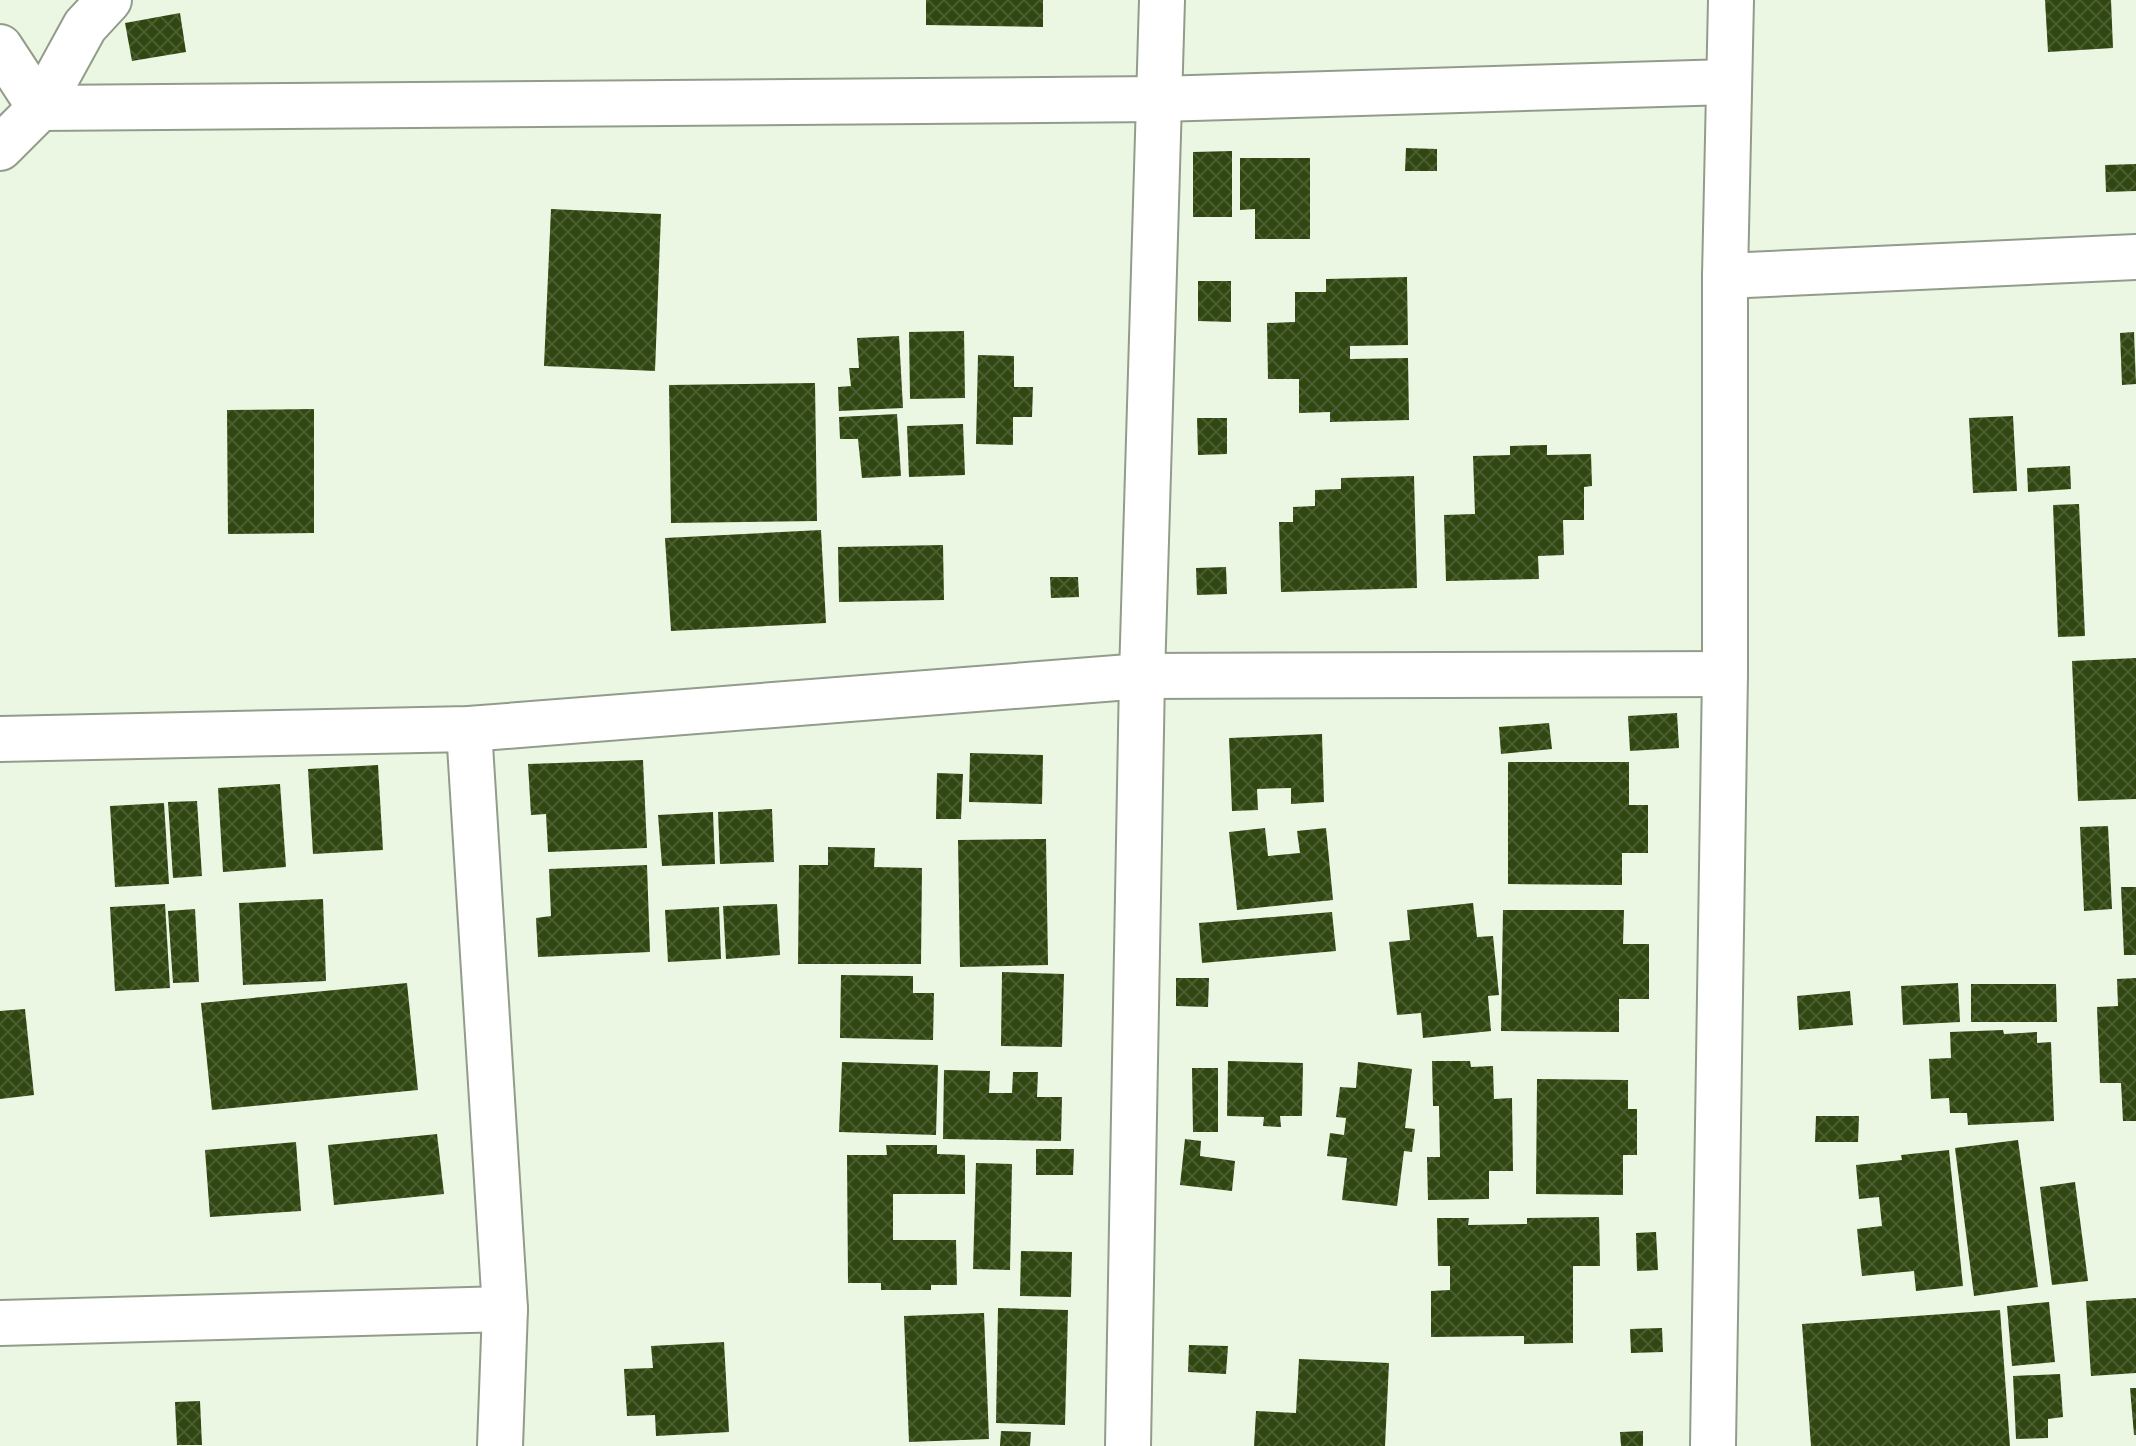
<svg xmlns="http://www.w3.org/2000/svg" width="2136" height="1446" viewBox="0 0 2136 1446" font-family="'Space Grotesk',sans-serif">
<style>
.building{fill:url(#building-cross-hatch)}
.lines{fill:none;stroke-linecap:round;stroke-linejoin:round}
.minor-casing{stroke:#929c8a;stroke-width:48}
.minor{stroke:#fff;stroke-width:44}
</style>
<defs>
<pattern id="building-cross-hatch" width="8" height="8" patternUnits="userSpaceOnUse" patternTransform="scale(2)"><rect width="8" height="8" fill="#304711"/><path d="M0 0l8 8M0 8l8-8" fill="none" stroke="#4b5d32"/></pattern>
</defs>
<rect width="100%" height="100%" fill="#ecf7e3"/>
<g class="building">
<path d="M 926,0 L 1043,0 L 1043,27 L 926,25 Z"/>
<path d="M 2045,0 L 2111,0 L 2113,48 L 2048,52 Z"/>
<path d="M 180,13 L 186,52 L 132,61 L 125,23 Z"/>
<path d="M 1406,148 L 1437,149 L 1437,171 L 1405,171 Z"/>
<path d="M 1232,151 L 1232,217 L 1193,217 L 1193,152 Z"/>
<path d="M 1240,158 L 1310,158 L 1310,239 L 1255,239 L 1255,209 L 1240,210 Z"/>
<path d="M 2136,164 L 2136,191 L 2106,192 L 2105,165 Z"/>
<path d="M 551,209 L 661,214 L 655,371 L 544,366 Z"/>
<path d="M 1407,277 L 1408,345 L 1350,346 L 1350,359 L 1408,358 L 1409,420 L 1330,422 L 1330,412 L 1299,413 L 1299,379 L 1268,379 L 1267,323 L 1295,322 L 1295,292 L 1326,292 L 1326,279 Z"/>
<path d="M 1198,281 L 1231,281 L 1231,322 L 1198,321 Z"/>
<path d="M 964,331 L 965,398 L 910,399 L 909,332 Z"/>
<path d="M 2134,332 L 2136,384 L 2122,385 L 2120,333 Z"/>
<path d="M 899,336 L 903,408 L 839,411 L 838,387 L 851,386 L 849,368 L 859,368 L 857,338 Z"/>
<path d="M 978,355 L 1014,356 L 1014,387 L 1033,387 L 1032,417 L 1013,417 L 1013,445 L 976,444 Z"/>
<path d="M 815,383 L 817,521 L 671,523 L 669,385 Z"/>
<path d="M 314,409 L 314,533 L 228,534 L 227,410 Z"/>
<path d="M 897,414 L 901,476 L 862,478 L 858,439 L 840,439 L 839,417 Z"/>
<path d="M 2013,416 L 2017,491 L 1973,493 L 1969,418 Z"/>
<path d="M 1197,418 L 1227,418 L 1227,454 L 1198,455 Z"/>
<path d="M 963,424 L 965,475 L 909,477 L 907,426 Z"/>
<path d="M 1547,445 L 1547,455 L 1591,454 L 1592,486 L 1584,487 L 1584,520 L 1563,520 L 1564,555 L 1538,556 L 1539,579 L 1446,581 L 1444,515 L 1475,514 L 1473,456 L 1510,455 L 1510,446 Z"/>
<path d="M 2070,466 L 2071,489 L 2028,492 L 2027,468 Z"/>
<path d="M 1414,476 L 1417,588 L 1281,592 L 1279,522 L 1293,522 L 1293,507 L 1315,506 L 1315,490 L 1341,489 L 1341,478 Z"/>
<path d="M 2079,504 L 2085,636 L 2058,637 L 2053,505 Z"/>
<path d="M 821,530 L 826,623 L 671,631 L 665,538 Z"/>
<path d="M 943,545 L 944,600 L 839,602 L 838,547 Z"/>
<path d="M 1226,567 L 1227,594 L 1197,595 L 1196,568 Z"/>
<path d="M 1050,577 L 1078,577 L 1079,597 L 1051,598 Z"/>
<path d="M 2136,658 L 2136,799 L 2078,801 L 2072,661 Z"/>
<path d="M 1677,713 L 1679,748 L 1630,751 L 1628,716 Z"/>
<path d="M 1549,723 L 1552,749 L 1501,754 L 1499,727 Z"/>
<path d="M 1322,734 L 1324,802 L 1291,804 L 1291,788 L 1257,789 L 1258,810 L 1232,811 L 1229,738 Z"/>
<path d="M 970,753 L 1043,755 L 1042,804 L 969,802 Z"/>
<path d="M 643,760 L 647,848 L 548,852 L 546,814 L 531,815 L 528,764 Z"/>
<path d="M 1508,762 L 1629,762 L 1629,805 L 1648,805 L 1648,853 L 1622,853 L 1622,885 L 1508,884 Z"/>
<path d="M 378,765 L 383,850 L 313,854 L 308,769 Z"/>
<path d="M 937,773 L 963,774 L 961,819 L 936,819 Z"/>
<path d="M 280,784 L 286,867 L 223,872 L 218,788 Z"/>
<path d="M 197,801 L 202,876 L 173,878 L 168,802 Z"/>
<path d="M 164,803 L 169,884 L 115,887 L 110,806 Z"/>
<path d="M 772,809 L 774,862 L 720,864 L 718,812 Z"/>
<path d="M 713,812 L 715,864 L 662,866 L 658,815 Z"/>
<path d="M 2108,826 L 2112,909 L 2084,911 L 2080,827 Z"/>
<path d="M 1265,828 L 1268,856 L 1300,853 L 1297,831 L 1326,828 L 1333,900 L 1237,910 L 1229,832 Z"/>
<path d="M 1046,839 L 1048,965 L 960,967 L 958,840 Z"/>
<path d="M 828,847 L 875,848 L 874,867 L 922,868 L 921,964 L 798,964 L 799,865 L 828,865 Z"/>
<path d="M 647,865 L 650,952 L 538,957 L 536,918 L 551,916 L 549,869 Z"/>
<path d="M 2121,887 L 2136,887 L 2136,955 L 2124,955 Z"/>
<path d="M 323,899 L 326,981 L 243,985 L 239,903 Z"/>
<path d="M 1473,903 L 1477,937 L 1493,936 L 1499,995 L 1488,996 L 1491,1031 L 1423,1038 L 1421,1013 L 1397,1015 L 1389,942 L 1410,940 L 1407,910 Z"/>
<path d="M 165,904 L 170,988 L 115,991 L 110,907 Z"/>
<path d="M 777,904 L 780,955 L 726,959 L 723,906 Z"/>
<path d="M 719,907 L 721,959 L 668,962 L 665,910 Z"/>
<path d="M 195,909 L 199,982 L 173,983 L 168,911 Z"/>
<path d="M 1503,910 L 1624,910 L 1623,944 L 1649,944 L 1649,999 L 1619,999 L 1619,1032 L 1501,1031 Z"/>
<path d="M 1332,912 L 1336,951 L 1202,963 L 1199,923 Z"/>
<path d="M 1002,972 L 1064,974 L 1062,1047 L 1001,1046 Z"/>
<path d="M 841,975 L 913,976 L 913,993 L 934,993 L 933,1040 L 840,1038 Z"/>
<path d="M 1176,978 L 1209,978 L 1208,1007 L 1176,1006 Z"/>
<path d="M 2136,978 L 2136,1121 L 2123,1121 L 2121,1083 L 2100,1083 L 2097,1007 L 2118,1006 L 2117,979 Z"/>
<path d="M 407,983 L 418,1090 L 212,1110 L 201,1003 Z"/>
<path d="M 1958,983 L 1960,1022 L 1903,1025 L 1901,986 Z"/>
<path d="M 1971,984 L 2056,984 L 2057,1022 L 1971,1022 Z"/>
<path d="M 1850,991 L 1853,1025 L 1799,1030 L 1797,996 Z"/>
<path d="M 25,1009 L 34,1095 L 0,1099 L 0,1011 Z"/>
<path d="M 2003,1030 L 2004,1034 L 2037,1032 L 2037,1043 L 2051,1042 L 2054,1121 L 1968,1125 L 1967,1113 L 1950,1113 L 1949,1098 L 1931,1099 L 1929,1059 L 1951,1058 L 1950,1032 Z"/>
<path d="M 1228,1061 L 1303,1063 L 1302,1116 L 1280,1116 L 1281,1127 L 1263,1126 L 1264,1117 L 1227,1116 Z"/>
<path d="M 1432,1061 L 1470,1061 L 1471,1067 L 1493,1066 L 1494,1099 L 1512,1098 L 1513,1171 L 1489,1171 L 1489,1199 L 1428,1200 L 1427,1157 L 1440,1157 L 1439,1106 L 1433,1106 Z"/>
<path d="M 842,1062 L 938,1065 L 936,1135 L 839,1132 Z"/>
<path d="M 1358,1062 L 1412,1069 L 1405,1128 L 1415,1129 L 1412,1152 L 1404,1151 L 1397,1206 L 1342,1200 L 1347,1158 L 1327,1156 L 1330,1133 L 1344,1135 L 1346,1118 L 1336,1117 L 1340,1087 L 1356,1088 Z"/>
<path d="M 1192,1068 L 1218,1068 L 1218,1132 L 1193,1132 Z"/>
<path d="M 944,1070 L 990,1071 L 989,1093 L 1012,1093 L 1013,1072 L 1038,1072 L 1037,1097 L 1062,1097 L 1061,1141 L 943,1139 Z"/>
<path d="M 1537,1079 L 1628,1080 L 1628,1109 L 1637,1109 L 1637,1155 L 1623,1155 L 1623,1195 L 1536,1194 Z"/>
<path d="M 1816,1116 L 1859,1116 L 1858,1142 L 1815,1142 Z"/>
<path d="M 437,1134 L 444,1194 L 334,1205 L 328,1145 Z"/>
<path d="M 1185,1139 L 1201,1141 L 1200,1156 L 1235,1161 L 1232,1191 L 1180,1185 Z"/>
<path d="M 2018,1140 L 2038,1287 L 1974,1296 L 1955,1148 Z"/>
<path d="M 296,1142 L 301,1211 L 210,1217 L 205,1150 Z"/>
<path d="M 886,1145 L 937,1145 L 937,1154 L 965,1155 L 965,1194 L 893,1194 L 893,1240 L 956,1240 L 957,1285 L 931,1285 L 931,1290 L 881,1290 L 881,1283 L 848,1283 L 847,1155 L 887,1155 Z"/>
<path d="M 1036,1149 L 1074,1149 L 1073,1175 L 1036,1175 Z"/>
<path d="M 1949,1150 L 1963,1286 L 1916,1291 L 1914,1271 L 1862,1276 L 1857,1229 L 1882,1226 L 1879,1197 L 1859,1199 L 1856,1165 L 1902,1160 L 1901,1155 Z"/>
<path d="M 976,1163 L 1012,1164 L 1010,1270 L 973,1269 Z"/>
<path d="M 2075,1182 L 2088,1281 L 2052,1285 L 2040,1187 Z"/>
<path d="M 1599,1217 L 1600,1266 L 1573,1266 L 1573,1343 L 1524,1344 L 1524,1336 L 1431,1337 L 1431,1291 L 1450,1290 L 1450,1266 L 1438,1266 L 1437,1218 L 1469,1218 L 1468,1225 L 1527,1224 L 1527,1218 Z"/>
<path d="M 1656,1232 L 1658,1270 L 1637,1271 L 1636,1233 Z"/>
<path d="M 1021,1251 L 1072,1252 L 1071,1297 L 1020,1296 Z"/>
<path d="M 2136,1298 L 2136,1373 L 2091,1376 L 2086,1301 Z"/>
<path d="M 2049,1302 L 2055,1362 L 2012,1366 L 2007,1306 Z"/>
<path d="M 998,1308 L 1068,1310 L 1065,1425 L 996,1423 Z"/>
<path d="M 2000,1310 L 2010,1446 L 1811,1446 L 1802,1324 Z"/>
<path d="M 984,1313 L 989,1439 L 909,1442 L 904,1316 Z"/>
<path d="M 1662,1328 L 1663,1352 L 1631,1353 L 1630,1329 Z"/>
<path d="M 724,1342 L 729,1432 L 656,1436 L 655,1415 L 627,1416 L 624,1369 L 653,1368 L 651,1346 Z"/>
<path d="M 1189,1345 L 1228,1346 L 1226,1374 L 1188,1372 Z"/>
<path d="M 1299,1359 L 1389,1363 L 1385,1446 L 1254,1446 L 1256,1411 L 1296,1413 Z"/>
<path d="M 2060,1374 L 2063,1417 L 2048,1419 L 2048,1438 L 2016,1439 L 2013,1376 Z"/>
<path d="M 2130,1388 L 2136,1388 L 2136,1435 L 2134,1435 Z"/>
<path d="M 200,1401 L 202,1445 L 177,1445 L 175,1402 Z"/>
<path d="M 1001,1431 L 1031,1432 L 1030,1446 L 1000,1446 Z"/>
<path d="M 1643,1431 L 1643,1446 L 1621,1446 L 1620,1432 Z"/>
</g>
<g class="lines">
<g class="minor-casing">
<g id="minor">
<path d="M 0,47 L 40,108 L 1159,99 L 1729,82"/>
<path d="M 0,148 L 40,108 L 85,26 L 109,0"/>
<path d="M 1725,276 L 2136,257"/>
<path d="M 469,729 L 505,1309 L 500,1446"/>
<path d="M 0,739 L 469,729 L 1142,676 L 1725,674"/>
<path d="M 0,1323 L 505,1309"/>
<path d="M 1128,1446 L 1142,676 L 1162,0"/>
<path d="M 1713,1446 L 1725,674 L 1725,276 L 1731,0"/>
</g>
</g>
<use href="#minor" class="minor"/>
</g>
</svg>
